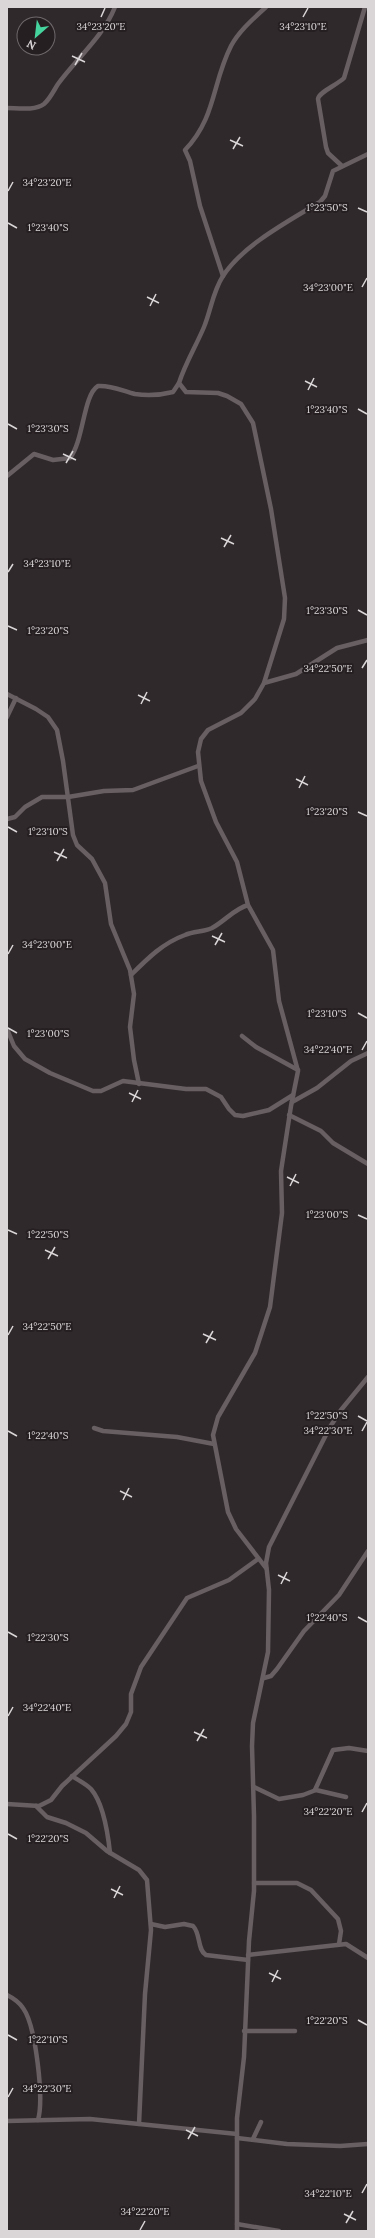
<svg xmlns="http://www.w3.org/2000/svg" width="375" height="2238" viewBox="0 0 375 2238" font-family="Lora,serif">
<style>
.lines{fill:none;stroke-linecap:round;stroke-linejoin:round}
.street{stroke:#675f62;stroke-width:4.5}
.ticks{fill:none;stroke:#dad6d8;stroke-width:1.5}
.ticks-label{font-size:10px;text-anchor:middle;fill:#dad6d8;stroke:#261f22;stroke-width:4;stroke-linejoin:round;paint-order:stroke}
</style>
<rect width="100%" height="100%" fill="#30292c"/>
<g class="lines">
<g class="street">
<path d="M 7,108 C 17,108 35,111 44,104 C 50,99 54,90 58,84 C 77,58 103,37 115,7"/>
<path d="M 342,166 L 328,153 L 326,147 L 318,99 C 319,92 337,85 344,78 L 365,7"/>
<path d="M 223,276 L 200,206 L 190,161 L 185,150 C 216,118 212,83 231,46 C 239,31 253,19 266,7"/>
<path d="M 7,476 L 34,454 L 53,460 L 70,458 C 84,440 83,395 98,386 C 111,385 123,391 135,394 C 148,396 161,395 173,392 L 179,383"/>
<path d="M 264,683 L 296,674 L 337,648 L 368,640"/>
<path d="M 7,694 L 36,709 L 48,717 L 57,730 L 63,761 L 73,835 L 77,845 L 92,859 L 105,883 L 111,924 L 130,970 L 134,994 L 130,1027 L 134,1060 L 139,1084"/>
<path d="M 7,717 L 16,698"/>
<path d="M 7,819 L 15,817 L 25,807 L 42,797 L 68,797 L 104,791 L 133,790 L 198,766"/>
<path d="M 131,975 C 148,958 163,943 185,935 C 194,931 204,932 212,928 C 225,921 234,909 248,905"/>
<path d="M 7,1029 L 14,1046 L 25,1059 L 50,1073 L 93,1091 L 101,1091 L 123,1081 L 186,1089 L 206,1089 L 221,1097 L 229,1109 L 235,1115 L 243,1116 L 269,1110 L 293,1095"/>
<path d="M 242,1036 L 256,1047 L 298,1070"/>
<path d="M 292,1102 L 317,1088 L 351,1061 L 368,1053"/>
<path d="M 289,1115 L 321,1131 L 333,1143 L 368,1164"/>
<path d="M 94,1428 L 103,1431 L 177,1437 L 214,1444"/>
<path d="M 266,1568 L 236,1529 L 228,1512 L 213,1435 L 218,1417 L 255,1353 L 270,1307 L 282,1213 L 281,1171 L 291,1106 L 298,1071 L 279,1001 L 273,950 L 248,905 L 237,862 L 216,822 L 201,781 L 198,752 L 201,739 L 208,730 L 241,713 L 255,699 L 264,683 L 284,619 L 285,598 L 271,509 L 253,423 L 241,404 L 227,396 L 218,393 L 186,392 L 179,383 C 185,364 196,346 204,327 C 211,310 213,291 223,276 C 243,245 289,221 320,202 L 325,196 L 333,171 L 368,154"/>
<path d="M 264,1678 L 271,1676 L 277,1669 L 304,1631 L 339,1595 L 368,1551"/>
<path d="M 72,1776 C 78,1780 86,1784 91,1789 C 104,1804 108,1834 110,1853"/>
<path d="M 254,1787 L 279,1799 L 303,1795 L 316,1790 L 346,1797"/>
<path d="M 315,1790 L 333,1750 L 349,1748 L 368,1751"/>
<path d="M 7,1804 L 39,1806 L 51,1800 L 62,1786 L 116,1736 L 126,1724 L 131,1712 L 131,1694 L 141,1667 L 187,1598 L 229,1580 L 258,1559"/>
<path d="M 36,1806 L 47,1817 L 66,1823 L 86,1833 L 107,1851 L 139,1870 L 147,1880 L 151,1930 L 145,1994 L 139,2124"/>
<path d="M 254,1883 L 297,1883 L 311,1890 L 338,1919 L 341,1931 L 339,1944"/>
<path d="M 151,1924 L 165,1927 L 184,1924 L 193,1926 C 201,1934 197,1950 206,1955 L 248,1960"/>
<path d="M 248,1955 L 346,1944 L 368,1958"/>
<path d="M 7,1995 C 13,1998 19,2002 23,2008 C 36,2026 44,2099 38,2120"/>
<path d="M 244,2031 L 295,2031"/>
<path d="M 7,2121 L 90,2119 L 237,2134"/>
<path d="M 237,2138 L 287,2144 L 340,2146 L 368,2144"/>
<path d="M 253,2139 L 261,2122"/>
<path d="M 237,2224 L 279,2231"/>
<path d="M 237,2231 L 237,2118 L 244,2057 L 249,1941 L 254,1891 L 254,1816 L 252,1746 L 253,1723 L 268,1652 L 269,1590 L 266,1563 L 269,1547 L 330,1427 L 341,1410 L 368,1377"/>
</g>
</g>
<path class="ticks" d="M 101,17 L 105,8M 303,17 L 308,8M 72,56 L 85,62M 75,65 L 82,53M 230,140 L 243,146M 233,149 L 240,137M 8,191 L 13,182M 358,208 L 367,212M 8,223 L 17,228M 362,287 L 367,278M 147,297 L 159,303M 150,306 L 156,294M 305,381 L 317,387M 308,390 L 314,378M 358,409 L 367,414M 8,424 L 17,429M 63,454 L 76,460M 66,463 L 73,451M 221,538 L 234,544M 224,547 L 231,535M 8,572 L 13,564M 358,610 L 367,615M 8,626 L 17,630M 362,668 L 367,660M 138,695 L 150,701M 141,704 L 147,692M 296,779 L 308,785M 299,788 L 305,776M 358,812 L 367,816M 8,827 L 17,832M 54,852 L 67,858M 57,861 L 64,849M 212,936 L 225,942M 215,945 L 222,933M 8,954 L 13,945M 358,1013 L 367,1018M 8,1028 L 17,1033M 362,1050 L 367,1041M 129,1093 L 141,1099M 132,1102 L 138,1090M 287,1177 L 299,1183M 290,1186 L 296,1174M 358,1215 L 367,1219M 8,1230 L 17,1234M 45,1250 L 58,1256M 48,1259 L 55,1247M 203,1334 L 216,1340M 8,1335 L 13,1326M 206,1343 L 213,1331M 358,1416 L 367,1421M 8,1431 L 17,1436M 362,1431 L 367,1422M 120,1491 L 132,1497M 123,1500 L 129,1488M 278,1575 L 290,1581M 281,1584 L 287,1572M 358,1617 L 367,1622M 8,1632 L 17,1637M 8,1716 L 13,1707M 194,1732 L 207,1738M 197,1741 L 204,1729M 362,1812 L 367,1803M 8,1834 L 17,1839M 111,1889 L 123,1895M 114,1898 L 120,1886M 269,1973 L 281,1979M 272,1982 L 278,1970M 358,2020 L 367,2025M 8,2035 L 17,2040M 8,2097 L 13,2088M 186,2130 L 198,2136M 188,2139 L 195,2127M 362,2193 L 367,2184M 344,2214 L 356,2220M 346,2223 L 353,2211M 140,2230 L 145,2221"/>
<g class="ticks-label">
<text x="101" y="30">34°23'20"E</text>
<text x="303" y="30">34°23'10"E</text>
<text x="47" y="186">34°23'20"E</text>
<text x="327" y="211">1°23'50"S</text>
<text x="48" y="231">1°23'40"S</text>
<text x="328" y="291">34°23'00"E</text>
<text x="327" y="413">1°23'40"S</text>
<text x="48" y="432">1°23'30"S</text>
<text x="47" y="567">34°23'10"E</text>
<text x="327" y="614">1°23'30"S</text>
<text x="48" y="634">1°23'20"S</text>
<text x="328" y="672">34°22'50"E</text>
<text x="327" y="815">1°23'20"S</text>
<text x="48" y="835">1°23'10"S</text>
<text x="47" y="948">34°23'00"E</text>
<text x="327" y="1017">1°23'10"S</text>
<text x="48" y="1037">1°23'00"S</text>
<text x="328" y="1053">34°22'40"E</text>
<text x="327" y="1218">1°23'00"S</text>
<text x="48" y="1238">1°22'50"S</text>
<text x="47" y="1330">34°22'50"E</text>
<text x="327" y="1419">1°22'50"S</text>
<text x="328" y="1434">34°22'30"E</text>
<text x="48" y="1439">1°22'40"S</text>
<text x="327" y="1621">1°22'40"S</text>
<text x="48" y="1641">1°22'30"S</text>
<text x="47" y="1711">34°22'40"E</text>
<text x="328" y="1815">34°22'20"E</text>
<text x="48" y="1842">1°22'20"S</text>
<text x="327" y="2024">1°22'20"S</text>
<text x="48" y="2043">1°22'10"S</text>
<text x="47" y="2092">34°22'30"E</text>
<text x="328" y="2197">34°22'10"E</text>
<text x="145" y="2215">34°22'20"E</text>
</g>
<rect width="375" height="2238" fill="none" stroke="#dad6d8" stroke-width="16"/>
<g transform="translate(36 36) rotate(208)"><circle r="19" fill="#261f22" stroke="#6e686b"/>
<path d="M0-3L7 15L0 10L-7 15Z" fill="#46d49e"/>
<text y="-6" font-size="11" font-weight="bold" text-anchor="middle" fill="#dad6d8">N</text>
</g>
</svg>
